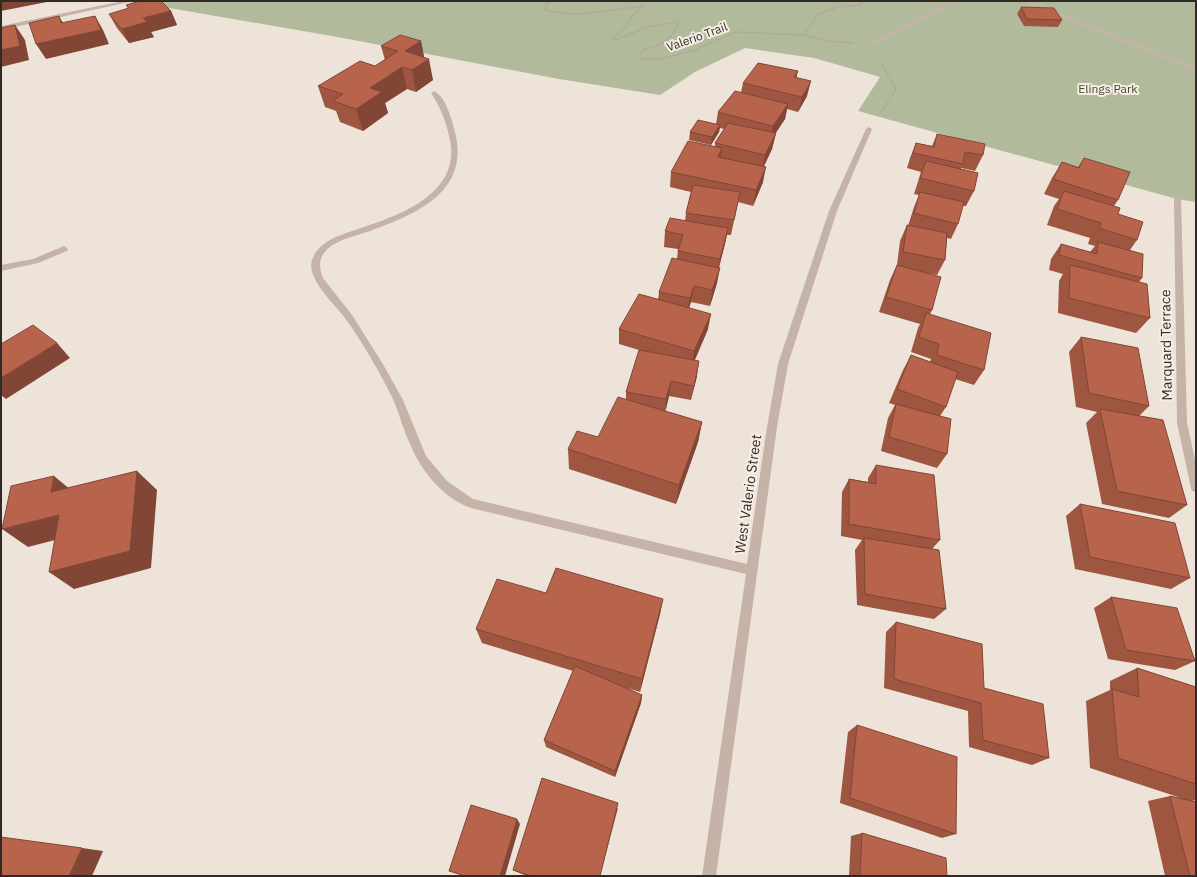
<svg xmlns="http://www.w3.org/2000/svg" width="1197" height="877" viewBox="0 0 1197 877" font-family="'IBM Plex Sans',sans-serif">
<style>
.green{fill:#b1bb9b}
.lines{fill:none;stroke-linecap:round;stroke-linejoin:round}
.path{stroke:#b09d91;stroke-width:1.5;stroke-dasharray:1 1;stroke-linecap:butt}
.minor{fill:#c4b3a6;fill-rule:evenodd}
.wall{fill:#9e5641}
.shaded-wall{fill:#814635}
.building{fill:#b8644c;stroke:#814635}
.labels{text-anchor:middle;stroke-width:4;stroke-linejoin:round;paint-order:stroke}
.far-street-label{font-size:12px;fill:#312926;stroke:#f6ede4}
.far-park-label{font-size:12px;fill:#424d2d;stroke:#f6ede4}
.street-label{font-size:14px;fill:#312926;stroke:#f6ede4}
</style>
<rect width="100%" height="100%" fill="#eee3d9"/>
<path class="green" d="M 129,1 L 1196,1 L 1196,202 L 1177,199 L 858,111 L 880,77 L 814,58 L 745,48 L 695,72 L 660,95 L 559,79 L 343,38 Z"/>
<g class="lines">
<g class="path">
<path d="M 552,1 L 547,3 L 545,10 C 578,19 611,9 644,6 L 631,17 L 627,26 L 613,37 L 616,40 L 648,27 L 676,22 L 678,26 C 669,41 661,46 644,49 L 639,56 L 642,59 L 661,59 L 692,51 L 736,32 L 804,35"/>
<path d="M 853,43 L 827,41 L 804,35 L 818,14 L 838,7 L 861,5 L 862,2 L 858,1"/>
<path d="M 881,62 L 896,90 L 881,112"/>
</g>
<g class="minor">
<path d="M 123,1 L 134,1 L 1,30 L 1,26 Z"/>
<path d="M 951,1 L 958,1 L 874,45 L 869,44 Z"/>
<path d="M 1022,1 L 1030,1 L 1196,67 L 1196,71 Z"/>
<path d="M 434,91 C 445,96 451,117 454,128 C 472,190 420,213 370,231 C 356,236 333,240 324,253 C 318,261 320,270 323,278 L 352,315 L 384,366 L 403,400 L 426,456 L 447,481 L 473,499 L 747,564 L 767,427 L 778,364 L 829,211 L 866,129 L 869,127 L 872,129 L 837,211 L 788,364 L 777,427 L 716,876 L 702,876 L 746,574 L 471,508 C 443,498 421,471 410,444 C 403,429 399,413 393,399 C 379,371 363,343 345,318 C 335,304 306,279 312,260 C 319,239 345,234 364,227 C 401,215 456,194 451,146 C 448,127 442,109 431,93 Z"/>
<path d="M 1174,197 L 1180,197 L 1181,199 L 1187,423 L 1196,464 L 1196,492 L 1192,491 L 1191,488 L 1177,423 Z"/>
<path d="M 64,246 L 68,249 L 67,251 L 38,263 L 1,271 L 1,265 L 33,259 Z"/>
</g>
</g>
<g class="wall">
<path d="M 126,5 L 171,11 L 177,25 L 151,32 L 154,37 L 129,43 L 117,28 L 109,14 L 128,9 Z"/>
<path d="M 1021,7 L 1062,20 L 1058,27 L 1024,26 L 1017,14 Z"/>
<path d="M 421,41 L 424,57 L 433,80 L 416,92 L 407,89 L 385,103 L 388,113 L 363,131 L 340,122 L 336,111 L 325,107 L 318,86 L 375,66 L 385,60 L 381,46 Z"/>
<path d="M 798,71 L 796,78 L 807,96 L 798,112 L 787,109 L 785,119 L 775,133 L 776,133 L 772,149 L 764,166 L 763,182 L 753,206 L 738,202 L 731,235 L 727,235 L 719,268 L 717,283 L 710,306 L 691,302 L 689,308 L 708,329 L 695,360 L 697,376 L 691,400 L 669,396 L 665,411 L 702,422 L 698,442 L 676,504 L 569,469 L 568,449 L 598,437 L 626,399 L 626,392 L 639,350 L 619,344 L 619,329 L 658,300 L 659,292 L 677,259 L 678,249 L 664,247 L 665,231 L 685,221 L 686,213 L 691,192 L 670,187 L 671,172 L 715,147 L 715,143 L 724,129 L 720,128 L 719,132 L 711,145 L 689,140 L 690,132 L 716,124 L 718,112 L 741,92 L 743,83 Z"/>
<path d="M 937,134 L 983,155 L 975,171 L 961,168 L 961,169 L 974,191 L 966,206 L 963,206 L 958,224 L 951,239 L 947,238 L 945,260 L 937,275 L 926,273 L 932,310 L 930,314 L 984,370 L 974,385 L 955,379 L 946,407 L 940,416 L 947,454 L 937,468 L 881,451 L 888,418 L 895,405 L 889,403 L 903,370 L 911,355 L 930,362 L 931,359 L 911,352 L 918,328 L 920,324 L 879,312 L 890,280 L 897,265 L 900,241 L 907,225 L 908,226 L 914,207 L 919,195 L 914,194 L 921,172 L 907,168 L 910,158 L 916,143 L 932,146 Z"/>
<path d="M 1084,158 L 1118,200 L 1114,206 L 1118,214 L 1137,240 L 1130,250 L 1142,278 L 1139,282 L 1150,318 L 1136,333 L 1058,313 L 1059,281 L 1063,274 L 1049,270 L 1051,259 L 1061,244 L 1090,252 L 1095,246 L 1088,244 L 1090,238 L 1047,225 L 1054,206 L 1059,199 L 1044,194 L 1052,178 L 1062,162 L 1078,167 Z"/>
<path d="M 1081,337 L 1149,406 L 1139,416 L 1187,505 L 1169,518 L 1102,504 L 1086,423 L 1097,412 L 1076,407 L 1069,352 Z"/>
<path d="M 876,465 L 940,540 L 932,549 L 946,609 L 934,619 L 857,605 L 855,550 L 862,540 L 841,536 L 842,492 L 849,479 L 868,482 L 868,478 Z"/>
<path d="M 1080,504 L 1190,578 L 1171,589 L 1075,569 L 1066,516 Z"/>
<path d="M 546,593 L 663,599 L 660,614 L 640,692 L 627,688 L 642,695 L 641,703 L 615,777 L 546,747 L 544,740 L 573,671 L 482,643 L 476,629 Z"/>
<path d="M 1111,597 L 1195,661 L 1175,670 L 1108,659 L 1094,608 Z"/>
<path d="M 896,622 L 984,688 L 1049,758 L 1032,765 L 969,747 L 968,711 L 884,688 L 886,632 Z"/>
<path d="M 1137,668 L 1196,687 L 1196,800 L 1192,801 L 1196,876 L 1165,876 L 1148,801 L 1170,796 L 1181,798 L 1090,768 L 1086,701 L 1110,690 L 1110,681 Z"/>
<path d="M 857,725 L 956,834 L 942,838 L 840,803 L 848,732 Z"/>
<path d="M 618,808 L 600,876 L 527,876 L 517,872 L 513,870 Z"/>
<path d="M 862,833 L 947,876 L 849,876 L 851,836 Z"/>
</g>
<g class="shaded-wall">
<path d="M 1,1 L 52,1 L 1,11 Z"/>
<path d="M 171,11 L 177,25 L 151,32 L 154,37 L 129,43 L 122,29 L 143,18 Z"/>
<path d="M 59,16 L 67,30 L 95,16 L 103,30 L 109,44 L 46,59 L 36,44 L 61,23 Z"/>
<path d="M 15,25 L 25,40 L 29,60 L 1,67 L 1,50 Z"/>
<path d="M 421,41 L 425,62 L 429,59 L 433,80 L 416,92 L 412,70 L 405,51 Z"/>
<path d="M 402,67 L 407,89 L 385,103 L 388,113 L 363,131 L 356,109 L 370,88 Z"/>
<path d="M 798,71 L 794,86 L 794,77 Z"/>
<path d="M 811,81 L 807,96 L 798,112 L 802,97 Z"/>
<path d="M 788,104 L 785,119 L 770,142 L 773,126 Z"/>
<path d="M 720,125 L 719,132 L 711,145 L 712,137 Z"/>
<path d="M 776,133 L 772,149 L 762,170 L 765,155 Z"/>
<path d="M 722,148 L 720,163 L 718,157 Z"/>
<path d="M 766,167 L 763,182 L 753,206 L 756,190 Z"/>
<path d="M 728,228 L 725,244 L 717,274 L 720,259 Z"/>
<path d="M 720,268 L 717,283 L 710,306 L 712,290 Z"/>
<path d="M 694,286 L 691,302 L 687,313 L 690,298 Z"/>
<path d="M 711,314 L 708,329 L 692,366 L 694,351 Z"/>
<path d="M 57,343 L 70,358 L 6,399 L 1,395 L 1,378 Z"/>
<path d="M 699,361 L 697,376 L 691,400 L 694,386 Z"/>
<path d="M 671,381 L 669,396 L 665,414 L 666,399 Z"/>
<path d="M 702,422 L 698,442 L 676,504 L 679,485 Z"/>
<path d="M 137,471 L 157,490 L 151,568 L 74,589 L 49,572 Z"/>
<path d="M 54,476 L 77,495 L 51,492 Z"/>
<path d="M 59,515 L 82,533 L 28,547 L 2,529 Z"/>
<path d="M 663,599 L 660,614 L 640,692 L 642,679 Z"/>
<path d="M 642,695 L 641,703 L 615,777 L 615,771 Z"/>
<path d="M 517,819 L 520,824 L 505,876 L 500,876 Z"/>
<path d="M 82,848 L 103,851 L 92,876 L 69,876 Z"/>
</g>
<g class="building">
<path d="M 140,1 L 161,1 L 171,11 L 143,18 L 147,22 L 122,29 L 109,14 L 129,8 L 126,5 Z"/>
<path d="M 1021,7 L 1054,8 L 1062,20 L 1027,19 Z"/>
<path d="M 59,16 L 61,23 L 95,16 L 101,30 L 36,44 L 29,23 Z"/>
<path d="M 15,25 L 20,46 L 1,50 L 1,28 Z"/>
<path d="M 400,35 L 421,41 L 405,51 L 429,59 L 412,70 L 402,67 L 370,88 L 382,92 L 356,109 L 333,101 L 343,94 L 318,86 L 360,61 L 375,66 L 398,51 L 381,46 Z"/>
<path d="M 758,63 L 798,71 L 794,77 L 811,81 L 802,97 L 743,83 Z"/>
<path d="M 735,91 L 788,104 L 773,126 L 718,112 Z"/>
<path d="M 698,120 L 720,125 L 712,137 L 690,132 Z"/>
<path d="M 728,123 L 776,133 L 765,155 L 715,143 Z"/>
<path d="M 937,134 L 985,144 L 983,155 L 965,152 L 963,164 L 913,153 L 916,143 L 934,147 Z"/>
<path d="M 688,141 L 722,148 L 718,157 L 766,167 L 756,190 L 671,172 Z"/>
<path d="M 1084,158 L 1130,172 L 1118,200 L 1053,179 L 1062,162 L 1079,168 Z"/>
<path d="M 926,161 L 978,173 L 974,191 L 920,178 Z"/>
<path d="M 693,185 L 740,192 L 734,220 L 686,213 Z"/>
<path d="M 1064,191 L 1120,208 L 1118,214 L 1143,222 L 1137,240 L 1099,228 L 1101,223 L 1057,209 Z"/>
<path d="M 920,192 L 964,202 L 958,224 L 914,213 Z"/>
<path d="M 670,218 L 728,228 L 720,259 L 678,251 L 683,235 L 665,231 Z"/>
<path d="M 907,225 L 947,233 L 945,260 L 903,252 Z"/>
<path d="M 1098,242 L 1143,254 L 1142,278 L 1059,255 L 1061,244 L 1097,254 Z"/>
<path d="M 672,258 L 720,268 L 712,290 L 694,286 L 690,298 L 659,292 Z"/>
<path d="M 897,265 L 941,277 L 932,310 L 886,297 Z"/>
<path d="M 1070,265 L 1147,284 L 1150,318 L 1069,298 Z"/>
<path d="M 639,294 L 711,314 L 694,351 L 619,329 Z"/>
<path d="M 926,313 L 991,333 L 984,370 L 937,355 L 939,344 L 919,337 Z"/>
<path d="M 33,325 L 57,343 L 1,378 L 1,344 Z"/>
<path d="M 1081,337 L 1138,348 L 1149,406 L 1089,393 Z"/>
<path d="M 639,350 L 699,361 L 694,386 L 671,381 L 666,399 L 626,392 Z"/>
<path d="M 911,355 L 958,372 L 946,407 L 897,389 Z"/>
<path d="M 618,397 L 702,422 L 679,485 L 568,449 L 577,431 L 598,437 Z"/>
<path d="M 896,404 L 951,419 L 947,454 L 889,437 Z"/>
<path d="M 1100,409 L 1163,420 L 1187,505 L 1117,491 Z"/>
<path d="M 876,465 L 934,475 L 940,540 L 849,524 L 849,479 L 876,484 Z"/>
<path d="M 137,471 L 130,551 L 49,572 L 59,515 L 2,529 L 11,486 L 54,476 L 51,492 Z"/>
<path d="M 1080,504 L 1175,523 L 1190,578 L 1090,557 Z"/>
<path d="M 864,538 L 939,550 L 946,609 L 865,594 Z"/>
<path d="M 556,568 L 663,599 L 642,679 L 476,629 L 497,579 L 546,593 Z"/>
<path d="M 1111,597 L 1177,608 L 1195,661 L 1126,650 Z"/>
<path d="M 896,622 L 982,644 L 984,688 L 1043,704 L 1049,758 L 983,740 L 981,703 L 894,679 Z"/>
<path d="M 575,666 L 642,695 L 615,771 L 544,740 Z"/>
<path d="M 1137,668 L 1196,687 L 1196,784 L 1118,758 L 1112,689 L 1139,697 Z"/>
<path d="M 857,725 L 957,757 L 956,834 L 850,798 Z"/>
<path d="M 542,778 L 618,803 L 600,876 L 531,876 L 513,870 Z"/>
<path d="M 1170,796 L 1196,802 L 1196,876 L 1190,876 Z"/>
<path d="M 471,805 L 517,819 L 500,876 L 465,876 L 449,871 Z"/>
<path d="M 862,833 L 946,858 L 947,876 L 860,876 Z"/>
<path d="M 1,837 L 82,848 L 69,876 L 1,876 Z"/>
</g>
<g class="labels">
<g class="far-street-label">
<text transform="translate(697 37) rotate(-20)" y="4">Valerio Trail</text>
</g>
<g class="far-park-label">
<text x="1108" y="93">Elings Park</text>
</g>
<g class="street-label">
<text transform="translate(1166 345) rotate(-91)" y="5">Marquard Terrace</text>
<text transform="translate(748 494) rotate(-82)" y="5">West Valerio Street</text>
</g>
</g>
<rect width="1197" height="877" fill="none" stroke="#312926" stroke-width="4"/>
</svg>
